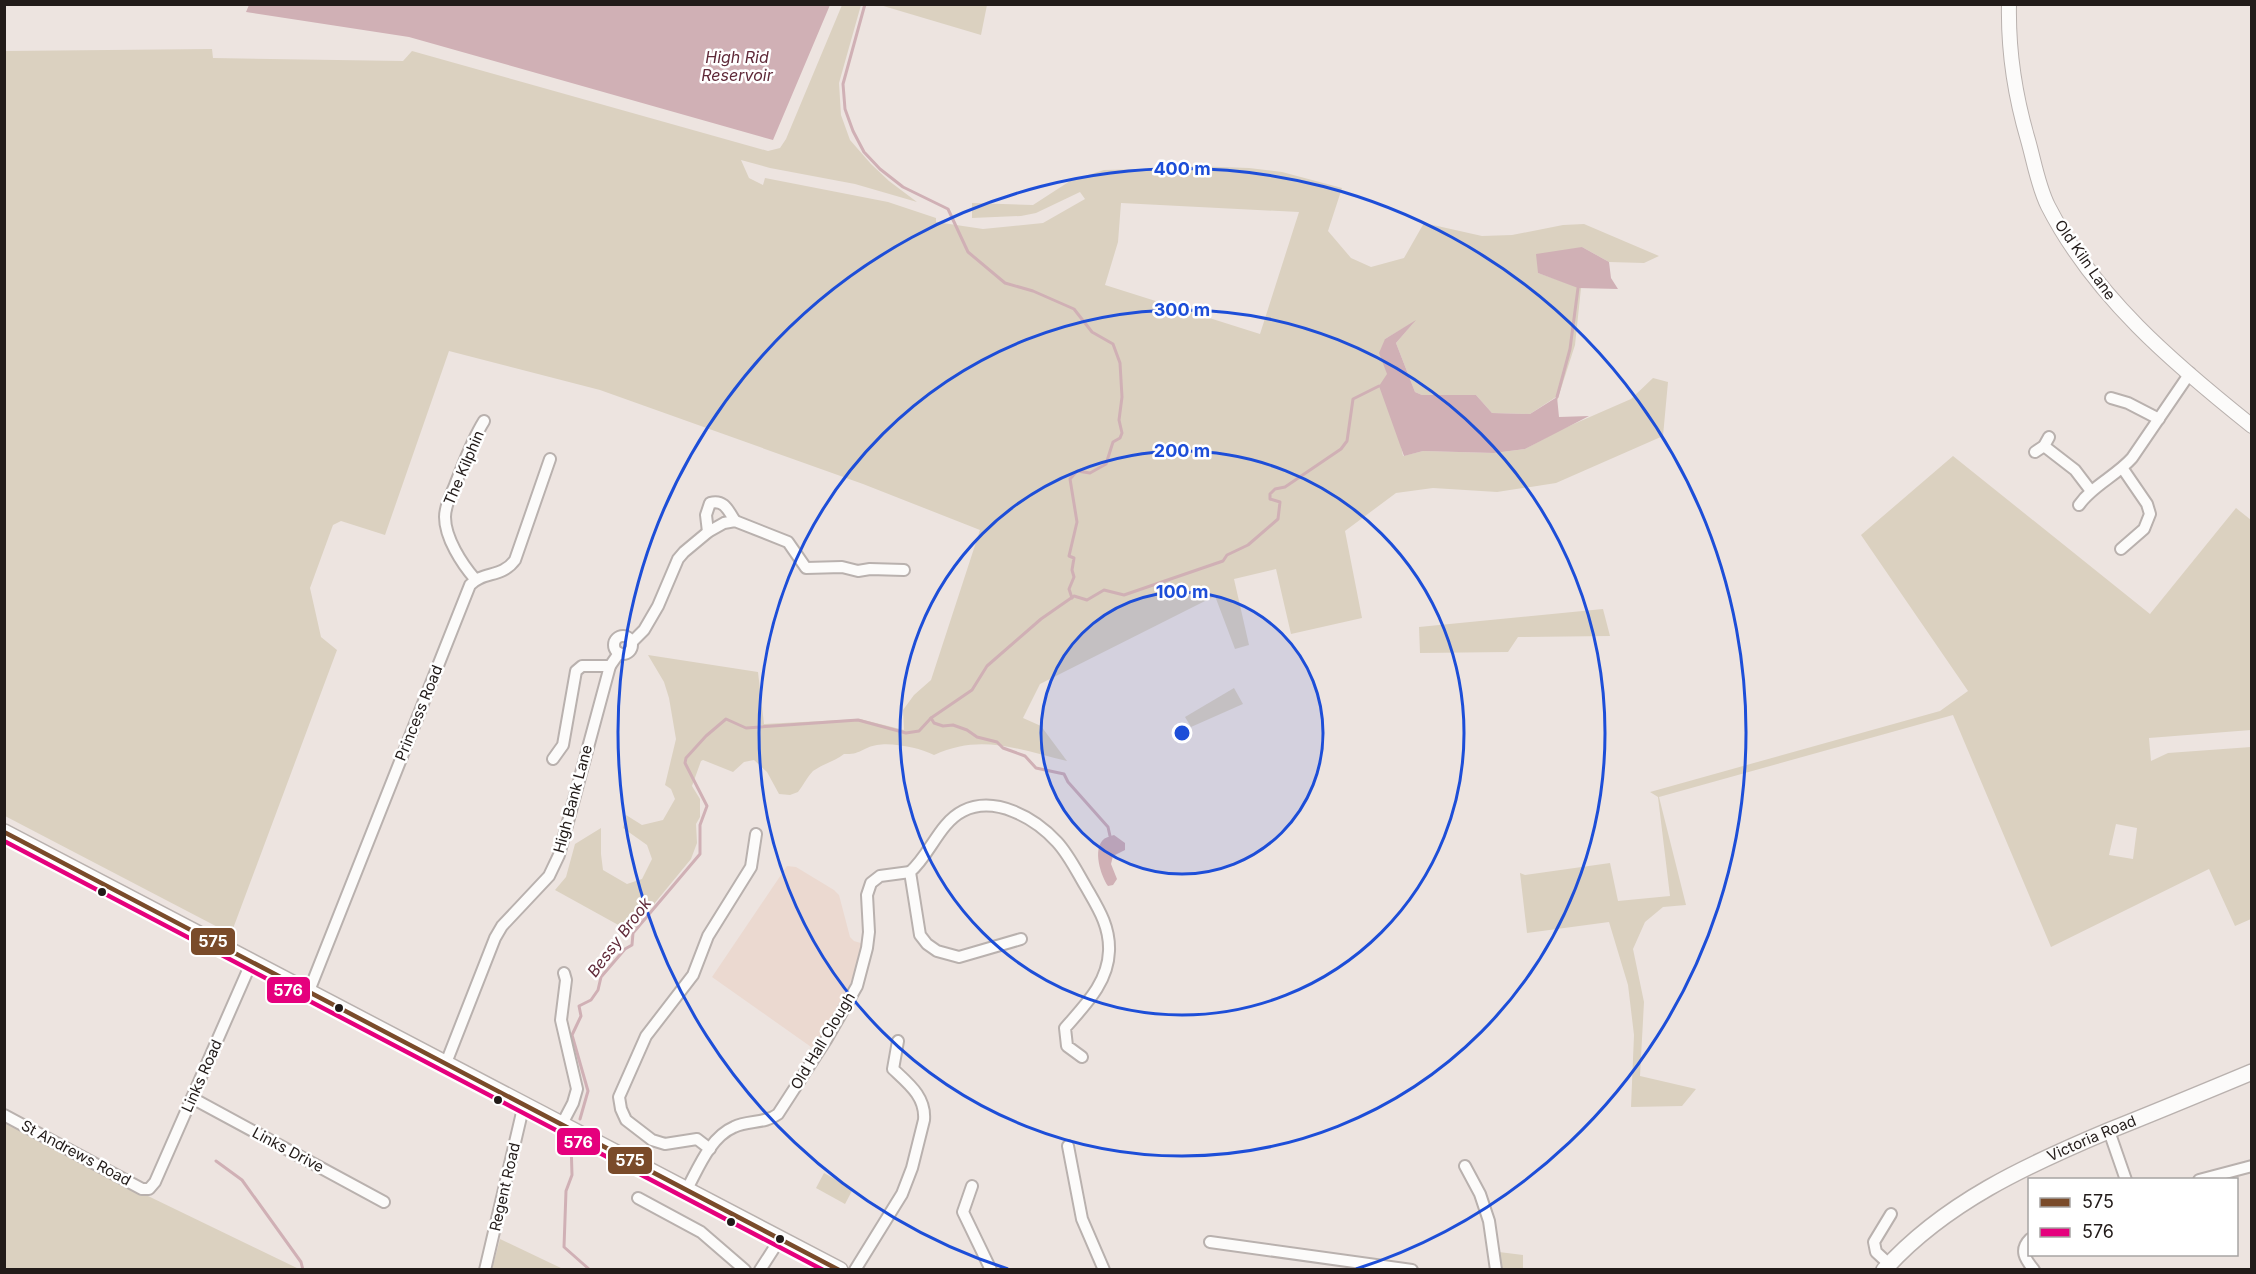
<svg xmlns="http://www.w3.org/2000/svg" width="2256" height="1274" viewBox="0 0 2256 1274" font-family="Inter,sans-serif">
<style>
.built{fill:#ebd9d0}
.green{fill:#dbd1c0;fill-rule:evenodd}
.water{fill:#d0b0b5}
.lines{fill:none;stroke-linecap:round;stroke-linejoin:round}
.stream{stroke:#d0b0b5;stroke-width:3}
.minor-casing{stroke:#b9b1ae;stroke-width:14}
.major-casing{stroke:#b9b1ae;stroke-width:16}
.highway-casing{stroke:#b9b1ae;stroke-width:18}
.minor{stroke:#fcfbfa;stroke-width:10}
.major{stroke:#fcfbfa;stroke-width:14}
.highway{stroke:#fcfbfa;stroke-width:15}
.bus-1-casing{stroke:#fff;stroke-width:9}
.bus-2-casing{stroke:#fff;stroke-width:9}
.bus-1{stroke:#7a4b2a;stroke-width:4.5}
.bus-2{stroke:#e5007d;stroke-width:4.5}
.ring{fill:none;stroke:#1d4ed8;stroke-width:3}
.bus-dot{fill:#221b19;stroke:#fff;stroke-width:2}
.labels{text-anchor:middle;stroke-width:5;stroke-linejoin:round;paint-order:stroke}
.street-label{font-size:15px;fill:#221b19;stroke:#fff}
.water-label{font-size:16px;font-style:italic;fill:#602a39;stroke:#fff}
.centre{fill:#1d4ed8;stroke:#fff;stroke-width:3}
.ring-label{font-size:18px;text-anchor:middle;font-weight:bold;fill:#1d4ed8;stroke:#fff;stroke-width:5;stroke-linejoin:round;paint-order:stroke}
.line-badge{stroke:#fff;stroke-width:2}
.badge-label{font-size:16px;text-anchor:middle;font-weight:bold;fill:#fff}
</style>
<rect width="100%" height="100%" fill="#ede4e0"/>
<path class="built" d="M 787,866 L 796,867 L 834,890 L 839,895 L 850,937 L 854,941 L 864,944 L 848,990 L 814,1049 L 712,977 Z"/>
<g class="green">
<path d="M 842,5 L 861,5 L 839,83 L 841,115 L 850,140 L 871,164 L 889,181 L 917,202 L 855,184 L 770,168 L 741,160 L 749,178 L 763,185 L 765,178 L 888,202 L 936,218 L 936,222 L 983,229 L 1043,223 L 1085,199 L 1080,192 L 1036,213 L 1021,216 L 972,218 L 972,203 L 1033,205 L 1070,181 L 1104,170 L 1143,169 L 1186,172 L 1192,166 L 1249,168 L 1282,172 L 1342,188 L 1328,231 L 1351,258 L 1371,267 L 1404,258 L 1424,223 L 1482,236 L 1512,235 L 1563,225 L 1584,224 L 1659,256 L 1644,263 L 1609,262 L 1582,247 L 1538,273 L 1581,288 L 1575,345 L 1557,401 L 1556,397 L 1530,414 L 1492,413 L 1476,395 L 1422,395 L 1415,392 L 1396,343 L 1414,322 L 1385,339 L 1387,374 L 1403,456 L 1423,451 L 1494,453 L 1525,449 L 1560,430 L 1631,399 L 1653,378 L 1668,382 L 1663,436 L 1556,483 L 1497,492 L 1433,488 L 1396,493 L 1345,531 L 1362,618 L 1291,634 L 1276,569 L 1234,579 L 1249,645 L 1235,649 L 1215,596 L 1040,684 L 1023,718 L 1041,726 L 1067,761 C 1019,750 982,733 934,755 C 921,748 892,742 877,745 C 863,747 861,755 844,754 C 835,761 823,764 813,771 C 807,777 803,786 798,792 L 790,795 L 779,794 L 767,772 L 754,760 L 744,762 L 733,772 L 703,760 L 701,761 L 692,786 L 700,799 L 700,817 L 696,824 L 697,843 L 691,859 L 631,932 L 555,890 L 566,877 L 575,844 L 601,828 L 601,854 L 603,870 L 627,884 L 642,879 L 652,859 L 647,845 L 623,828 L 626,815 L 642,825 L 663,820 L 675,799 L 671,789 L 665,785 L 676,739 L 669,698 L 664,682 L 648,655 L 758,672 L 764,724 L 860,719 L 904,730 L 903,710 L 914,695 L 931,680 L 980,530 L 863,484 L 600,390 L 449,351 L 385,535 L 341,521 L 333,525 L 310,588 L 321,637 L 337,650 L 231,934 L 5,816 L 4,51 L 212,49 L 213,58 L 403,61 L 412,51 L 768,151 L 780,148 L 786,139 ZM 1121,203 L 1299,212 L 1260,334 L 1105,285 L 1118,242 Z"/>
<path d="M 880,5 L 987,5 L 981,35 Z"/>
<path d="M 1953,456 L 2150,614 L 2236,508 L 2251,520 L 2251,730 L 2149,738 L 2151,761 L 2168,753 L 2251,747 L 2251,919 L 2235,926 L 2209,869 L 2051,947 L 1953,715 L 1659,797 L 1686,905 L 1663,907 L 1645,922 L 1633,949 L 1644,1002 L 1640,1076 L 1696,1089 L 1682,1106 L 1631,1107 L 1634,1035 L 1628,985 L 1609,922 L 1527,933 L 1520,873 L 1525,875 L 1610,863 L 1618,901 L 1670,896 L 1658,797 L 1650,792 L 1940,711 L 1968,691 L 1861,535 ZM 2116,824 L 2137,828 L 2133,859 L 2109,855 Z"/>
<path d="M 1603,609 L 1610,636 L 1518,637 L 1508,652 L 1420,653 L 1419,627 Z"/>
<path d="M 1234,688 L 1243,704 L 1191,727 L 1185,717 Z"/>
<path d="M 4,1120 L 148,1196 L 299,1269 L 5,1269 Z"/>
<path d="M 824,1173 L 853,1189 L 845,1204 L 816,1188 Z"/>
<path d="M 500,1239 L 563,1269 L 492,1269 Z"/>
<path d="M 1499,1252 L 1523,1255 L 1523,1269 L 1501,1269 Z"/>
</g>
<g class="water">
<path d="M 249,5 L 249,4 L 830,5 L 773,140 L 409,37 L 246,12 Z"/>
<path d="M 1582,247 L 1609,262 L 1611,278 L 1618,289 L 1578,288 L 1538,273 L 1536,254 Z"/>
<path d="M 1416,320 L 1396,343 L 1415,392 L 1422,395 L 1476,395 L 1492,413 L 1530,414 L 1557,397 L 1559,417 L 1589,416 L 1525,449 L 1494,453 L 1423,451 L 1404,456 L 1379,386 L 1387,374 L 1379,353 L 1385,339 Z"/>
<path d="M 1114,835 L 1125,843 L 1125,850 L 1113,856 L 1111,864 L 1117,879 L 1113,885 L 1108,886 C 1101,876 1092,849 1104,839 C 1105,838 1113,835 1114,835 Z"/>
</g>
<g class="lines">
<g class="stream">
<path d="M 865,4 L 843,84 L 845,109 L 853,131 L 864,152 L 880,169 L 903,187 L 948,209 L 968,252 L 1005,283 L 1033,291 L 1074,309 L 1092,332 L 1113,344 L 1120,363 L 1122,397 L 1119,420 L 1122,433 L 1120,438 L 1113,442 L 1106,464 L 1090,473 L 1077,471 L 1070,479 L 1077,522 L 1069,556 L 1074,558 L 1072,570 L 1074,577 L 1069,589 L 1072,598"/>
<path d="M 1557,397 L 1570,349 L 1578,288"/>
<path d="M 931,718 L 934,723 L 943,726 L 953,725 L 967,730 L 977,737 L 997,742 L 1003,748 L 1025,756 L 1036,768 L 1064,774 L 1068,782 L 1108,827 L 1110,836"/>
<path d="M 580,1119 L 588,1091 L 572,1035 L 581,1016 L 579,1006 L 591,1000 L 598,990 L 601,977 L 625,949 L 632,945 L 633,933 L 700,854 L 700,825 L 707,806 L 685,763 L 686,758 L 706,736 L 726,719 L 746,728 L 858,720 L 906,733 L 919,731 L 931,718 L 972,690 L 987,666 L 1041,619 L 1074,596 L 1087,600 L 1104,590 L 1124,595 L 1223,561 L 1227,555 L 1248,545 L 1278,519 L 1280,502 L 1270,499 L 1270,494 L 1275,489 L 1285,487 L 1341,449 L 1347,441 L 1353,399 L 1379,386"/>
<path d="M 571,1142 L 572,1175 L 566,1191 L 564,1247 L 590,1270"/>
<path d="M 216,1161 L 242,1180 L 301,1262 L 303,1270"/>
</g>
<g class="minor-casing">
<g id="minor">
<path d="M 2111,398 L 2128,403 L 2159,419"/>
<path d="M 2044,446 L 2075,470 L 2091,491"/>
<path d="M 2035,452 L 2044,446 L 2049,437"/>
<path d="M 2079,505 C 2092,486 2116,476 2132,458 L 2190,373"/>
<path d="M 708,532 L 706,515 L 710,503 C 724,499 728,510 735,521"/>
<path d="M 2121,549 L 2144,529 L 2150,514 L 2147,504 L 2123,469"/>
<path d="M 475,579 C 462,564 445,538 445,517 C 445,505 451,495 455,485 C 464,463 471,442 484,421"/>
<circle cx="623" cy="645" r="9"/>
<path d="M 632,642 L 644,630 L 658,606 L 678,559 L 684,552 L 708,532 L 724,523 L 735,521 L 788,542 L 806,568 L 842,567 L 858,571 L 870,569 L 904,570"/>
<path d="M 553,759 L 563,745 L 576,671 L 582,666 L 610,666"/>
<path d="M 1021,939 L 959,957 L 937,951 L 927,944 L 920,935 L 910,872 C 930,855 939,823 963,811 C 995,795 1035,818 1057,842 C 1069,855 1077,872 1086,887 C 1098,908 1110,926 1109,951 C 1108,983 1085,1005 1065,1028 L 1067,1046 L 1082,1057"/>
<path d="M 309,991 L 470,585 C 483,571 502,578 515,560 L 550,459"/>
<path d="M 446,1063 L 495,938 L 502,926 L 549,876 L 559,855 L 610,666 L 619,653"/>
<path d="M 192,1098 L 384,1202"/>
<path d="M 4,1115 L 142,1189 L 149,1189 L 155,1182 L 252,961"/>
<path d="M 562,1124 L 573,1103 L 577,1089 L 561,1020 L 566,980 L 564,973"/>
<path d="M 2109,1131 L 2126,1180"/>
<path d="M 1068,1146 L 1082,1219 L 1104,1270"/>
<path d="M 710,1149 L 697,1139 L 665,1144 L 652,1140 L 626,1120 L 621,1109 L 619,1097 L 646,1036 L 693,975 L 708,936 L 751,867 L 756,834"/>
<path d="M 1465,1166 L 1480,1194 L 1489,1221 L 1496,1270"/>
<path d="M 2199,1180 L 2252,1166"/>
<path d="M 972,1186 L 963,1212 L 991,1270"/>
<path d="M 687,1189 C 698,1169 710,1137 734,1127 C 748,1120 765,1124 778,1114 L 826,1040 L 857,986 L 867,948 L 869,932 L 867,895 L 871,883 L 880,876 L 910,872"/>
<path d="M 638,1198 L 701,1232 L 745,1270"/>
<path d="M 2030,1239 C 2019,1250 2025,1259 2034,1270"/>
<path d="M 1210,1242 L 1412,1270"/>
<path d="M 1889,1264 L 1876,1252 L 1874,1242 L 1891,1214"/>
<path d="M 485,1270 L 524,1104"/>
<path d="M 760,1270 L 780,1239"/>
<path d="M 855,1270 L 902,1194 L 912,1168 L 924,1120 C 926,1097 909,1084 893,1069 L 898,1041"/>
</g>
</g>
<g class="major-casing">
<path id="major" d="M 2009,4 C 2008,50 2015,96 2028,140 C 2034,161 2038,186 2048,206 C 2094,296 2173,363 2252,426"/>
</g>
<g class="highway-casing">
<g id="highway">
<path d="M 4,832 L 840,1270"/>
<path id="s1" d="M 1884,1270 C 1944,1203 2027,1165 2108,1131 C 2156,1112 2204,1092 2252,1072"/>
</g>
</g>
<use href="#minor" class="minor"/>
<use href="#major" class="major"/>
<use href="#highway" class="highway"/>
<g class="bus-1-casing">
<path id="bus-1" d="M 4,832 L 839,1270"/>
</g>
<g class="bus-2-casing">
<path id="bus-2" d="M 4,841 L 823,1270"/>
</g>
<use href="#bus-1" class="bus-1"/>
<use href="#bus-2" class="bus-2"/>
</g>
<circle cx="1182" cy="733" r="141" fill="#1d4ed8" fill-opacity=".12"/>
<g class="ring">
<circle cx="1182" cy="733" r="141"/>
<circle cx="1182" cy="733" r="282"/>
<circle cx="1182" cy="733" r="423"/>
<path d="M1008 1269A564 564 0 1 1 1356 1269"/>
</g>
<g class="bus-dot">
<circle cx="102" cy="892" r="5"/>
<circle cx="339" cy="1008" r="5"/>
<circle cx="498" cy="1100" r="5"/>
<circle cx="731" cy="1222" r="5"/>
<circle cx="780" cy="1239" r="5"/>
</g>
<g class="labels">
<g class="street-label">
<text transform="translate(2085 260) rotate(55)" y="5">Old Kiln Lane</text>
<text transform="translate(464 468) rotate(-67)" y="5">The Kilphin</text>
<text transform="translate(419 713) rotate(-68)" y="5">Princess Road</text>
<text transform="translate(573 799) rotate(-75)" y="5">High Bank Lane</text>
<text transform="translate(823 1041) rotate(-59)" y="5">Old Hall Clough</text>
<text transform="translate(202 1076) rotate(-66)" y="5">Links Road</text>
<text dy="5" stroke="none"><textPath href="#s1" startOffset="248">Victoria Road</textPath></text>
<text transform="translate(288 1150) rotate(28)" y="5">Links Drive</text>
<text transform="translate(76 1153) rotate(28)" y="5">St Andrews Road</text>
<text transform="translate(505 1187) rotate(-77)" y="5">Regent Road</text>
</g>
<g class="water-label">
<text x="737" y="63">High Rid<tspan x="737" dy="18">Reservoir</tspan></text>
<text transform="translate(619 937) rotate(-53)" y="6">Bessy Brook</text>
</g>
</g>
<circle cx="1182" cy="733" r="9" class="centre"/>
<g class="ring-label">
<text x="1182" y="175">400 m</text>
<text x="1182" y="316">300 m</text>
<text x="1182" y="457">200 m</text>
<text x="1182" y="598">100 m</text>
</g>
<g class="line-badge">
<rect x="190" y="927" width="46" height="29" rx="6" fill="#7a4b2a"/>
<rect x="266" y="976" width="45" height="28" rx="6" fill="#e5007d"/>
<rect x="556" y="1127" width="45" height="29" rx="6" fill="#e5007d"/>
<rect x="607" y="1146" width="46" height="29" rx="6" fill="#7a4b2a"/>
</g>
<g class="badge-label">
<text x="213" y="947">575</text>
<text x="288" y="996">576</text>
<text x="578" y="1148">576</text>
<text x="630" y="1166">575</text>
</g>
<rect width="2256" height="1274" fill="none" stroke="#221b19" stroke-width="12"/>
<rect x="2028" y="1178" width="210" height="78" fill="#ffffff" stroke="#a7a4a3" stroke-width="1.5"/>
<rect x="2040" y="1198" width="30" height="9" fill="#7a4b2a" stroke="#a7a4a3" stroke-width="1.5"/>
<text x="2082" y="1208" font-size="18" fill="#221b19">575</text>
<rect x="2040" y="1228" width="30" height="9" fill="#e5007d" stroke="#a7a4a3" stroke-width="1.5"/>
<text x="2082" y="1238" font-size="18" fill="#221b19">576</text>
</svg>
